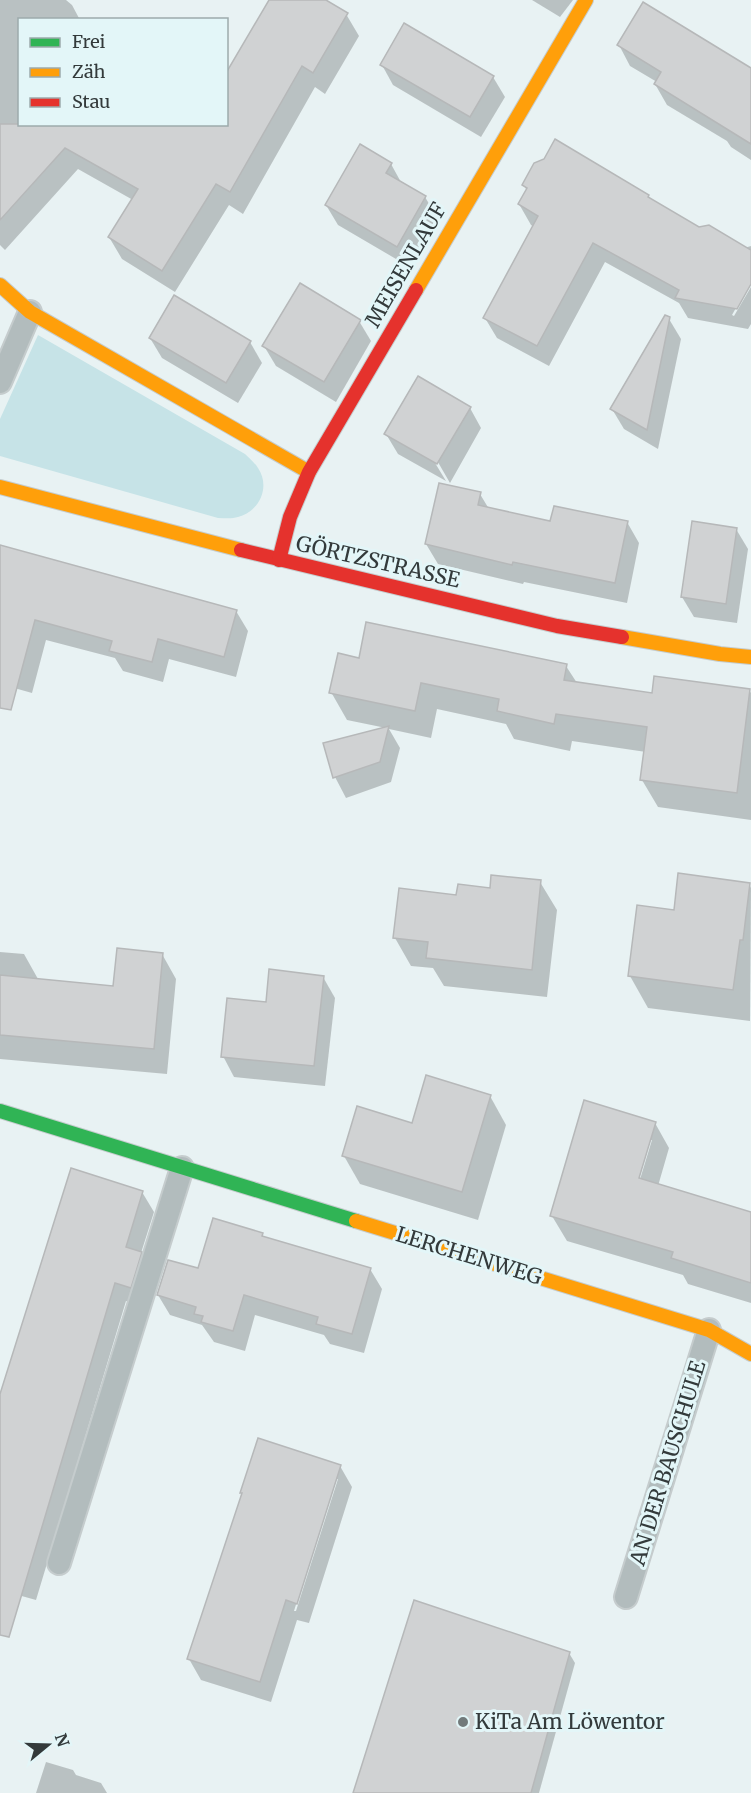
<svg xmlns="http://www.w3.org/2000/svg" width="751" height="1793" viewBox="0 0 751 1793" font-family="Merriweather,serif">
<style>
.grass{fill:#c6e3e7}
.shadow{fill:#0003;fill-rule:evenodd}
.building{fill:#d0d2d3;stroke:#b6b8b9;stroke-width:1.5}
.lines{fill:none;stroke-linecap:round;stroke-linejoin:round}
.lane-casing{stroke:#c5cccd;stroke-width:26}
.fast-casing{stroke:#c5cccd;stroke-width:16}
.slow-casing{stroke:#c5cccd;stroke-width:16}
.jam-casing{stroke:#c5cccd;stroke-width:16}
.lane{stroke:#b2bcbd;stroke-width:22}
.fast{stroke:#30b455;stroke-width:14}
.slow{stroke:#ff9f0a;stroke-width:14}
.jam{stroke:#e5322d;stroke-width:14}
.poi-dot{fill:#727a7b;stroke:#e3f6f8;stroke-width:2}
.labels{text-anchor:middle;stroke-width:6;stroke-linejoin:round;paint-order:stroke}
.street-label{font-size:21px;fill:#333a3b;stroke:#e3f6f8}
.poi-label{font-size:21px;fill:#333a3b;stroke:#e3f6f8;text-anchor:start}
</style>
<rect width="100%" height="100%" fill="#e8f2f3"/>
<path class="grass" d="M 38,335 L 245,454 C 249,458 255,463 258,468 C 271,487 259,512 238,517 C 232,519 224,518 218,518 L 0,456 L 0,419 Z"/>
<g class="shadow">
<path d="M 0,0 L 66,0 L 72,5 L 80,20 L 20,20 L 20,124 L 226,124 L 271,0 L 323,0 L 346,14 L 359,36 L 325,94 L 315,87 L 243,214 L 229,205 L 175,292 L 122,259 L 109,237 L 133,200 L 78,169 L 5,250 L 0,245 Z"/>
<path d="M 532,0 L 573,0 L 560,17 Z"/>
<path d="M 619,45 L 751,70 L 751,160 L 731,147 L 727,141 L 667,105 L 655,84 L 657,82 L 630,66 Z"/>
<path d="M 382,65 L 493,77 L 505,97 L 481,137 L 393,85 Z"/>
<path d="M 391,164 L 402,184 L 425,197 L 437,217 L 408,266 L 338,225 L 326,205 Z"/>
<path d="M 524,185 L 648,196 L 651,201 L 699,229 L 744,248 L 751,246 L 751,281 L 732,315 L 734,316 L 751,287 L 751,324 L 748,329 L 688,318 L 679,303 L 605,262 L 549,366 L 497,338 L 485,318 L 534,227 L 531,225 L 519,204 L 527,191 Z"/>
<path d="M 669,319 L 681,339 L 658,449 L 624,429 L 612,409 Z"/>
<path d="M 359,321 L 371,341 L 336,402 L 276,366 L 264,346 Z"/>
<path d="M 150,338 L 250,342 L 262,363 L 238,403 L 162,358 Z"/>
<path d="M 470,408 L 481,428 L 450,483 L 435,457 L 432,458 L 446,481 L 398,454 L 386,434 Z"/>
<path d="M 480,494 L 489,509 L 552,523 L 627,522 L 639,543 L 627,603 L 524,582 L 523,584 L 438,564 L 426,544 Z"/>
<path d="M 736,529 L 748,549 L 737,623 L 694,617 L 682,597 Z"/>
<path d="M 0,547 L 236,611 L 248,631 L 236,677 L 169,659 L 163,682 L 123,671 L 115,658 L 46,640 L 32,693 L 0,684 Z"/>
<path d="M 360,660 L 566,666 L 577,683 L 653,695 L 749,690 L 751,693 L 751,820 L 658,807 L 642,780 L 646,752 L 572,741 L 570,751 L 514,739 L 506,724 L 437,709 L 431,738 L 389,729 L 400,748 L 391,782 L 346,798 L 335,777 L 325,744 L 386,728 L 347,720 L 331,692 Z"/>
<path d="M 540,882 L 557,910 L 547,997 L 444,986 L 433,968 L 411,966 L 395,938 L 458,896 L 491,889 Z"/>
<path d="M 749,884 L 751,888 L 750,1021 L 648,1008 L 630,976 L 675,912 Z"/>
<path d="M 0,952 L 24,954 L 38,979 L 114,988 L 162,954 L 176,979 L 167,1074 L 0,1059 Z"/>
<path d="M 323,977 L 335,998 L 325,1086 L 234,1077 L 223,1056 L 267,1004 Z"/>
<path d="M 490,1096 L 506,1125 L 478,1220 L 360,1184 L 344,1156 Z"/>
<path d="M 655,1123 L 669,1148 L 658,1186 L 751,1214 L 751,1303 L 688,1284 L 683,1275 L 567,1241 L 552,1216 ZM 648,1140 L 652,1140 L 638,1186 L 635,1185 Z"/>
<path d="M 142,1192 L 154,1212 L 141,1253 L 152,1272 L 141,1306 L 126,1301 L 36,1600 L 0,1590 L 0,1399 Z"/>
<path d="M 262,1234 L 264,1238 L 370,1269 L 382,1289 L 364,1353 L 330,1344 L 324,1335 L 255,1315 L 245,1351 L 214,1342 L 202,1325 L 170,1315 L 158,1295 Z"/>
<path d="M 340,1466 L 352,1487 L 309,1623 L 297,1620 L 271,1702 L 201,1680 L 189,1659 L 243,1495 L 242,1493 ZM 335,1479 L 338,1479 L 296,1611 L 294,1611 Z"/>
<path d="M 569,1653 L 575,1663 L 539,1793 L 355,1793 Z"/>
<path d="M 46,1762 L 73,1770 L 76,1775 L 101,1783 L 107,1793 L 36,1793 Z"/>
</g>
<g class="building">
<path d="M 269,0 L 326,0 L 348,13 L 313,73 L 302,66 L 230,192 L 216,184 L 162,271 L 108,237 L 138,189 L 65,148 L 0,220 L 0,124 L 226,124 L 226,73 Z"/>
<path d="M 643,2 L 751,68 L 751,144 L 654,84 L 661,72 L 617,45 Z"/>
<path d="M 404,23 L 494,76 L 470,117 L 380,65 Z"/>
<path d="M 555,139 L 649,195 L 648,197 L 699,227 L 709,225 L 751,250 L 751,284 L 737,309 L 675,298 L 679,290 L 593,243 L 537,346 L 483,318 L 538,216 L 518,204 L 527,188 L 522,185 L 534,163 L 544,159 Z"/>
<path d="M 360,144 L 392,163 L 386,173 L 426,196 L 397,247 L 325,205 Z"/>
<path d="M 300,283 L 361,320 L 324,382 L 262,346 Z"/>
<path d="M 174,295 L 251,341 L 226,383 L 149,338 Z"/>
<path d="M 665,315 L 670,317 L 647,430 L 610,409 Z"/>
<path d="M 418,376 L 471,407 L 437,464 L 384,434 Z"/>
<path d="M 439,483 L 481,492 L 478,505 L 550,521 L 554,506 L 628,521 L 615,583 L 513,562 L 512,565 L 425,544 Z"/>
<path d="M 692,521 L 737,528 L 726,604 L 681,597 Z"/>
<path d="M 0,545 L 237,610 L 224,657 L 158,639 L 152,662 L 109,651 L 112,641 L 35,620 L 11,710 L 0,708 Z"/>
<path d="M 366,622 L 567,664 L 564,680 L 652,693 L 654,676 L 750,689 L 737,793 L 640,780 L 647,727 L 556,714 L 554,724 L 497,711 L 499,699 L 421,683 L 415,711 L 329,693 L 338,653 L 359,658 Z"/>
<path d="M 389,726 L 380,762 L 333,778 L 323,743 Z"/>
<path d="M 678,873 L 750,883 L 743,940 L 740,940 L 733,990 L 628,976 L 637,905 L 674,910 Z"/>
<path d="M 491,875 L 541,880 L 532,970 L 426,958 L 428,942 L 393,938 L 399,888 L 456,895 L 458,884 L 490,888 Z"/>
<path d="M 117,948 L 163,953 L 154,1049 L 0,1035 L 0,975 L 113,986 Z"/>
<path d="M 269,969 L 324,976 L 314,1066 L 221,1057 L 227,998 L 266,1002 Z"/>
<path d="M 426,1075 L 491,1095 L 462,1192 L 342,1156 L 357,1106 L 412,1123 Z"/>
<path d="M 584,1100 L 656,1122 L 639,1178 L 751,1212 L 751,1283 L 671,1258 L 673,1252 L 550,1216 Z"/>
<path d="M 71,1168 L 143,1191 L 126,1247 L 142,1252 L 131,1288 L 115,1283 L 9,1637 L 0,1635 L 0,1394 Z"/>
<path d="M 213,1218 L 263,1233 L 262,1236 L 371,1268 L 352,1334 L 316,1324 L 318,1317 L 244,1295 L 233,1331 L 201,1322 L 203,1316 L 194,1314 L 196,1307 L 157,1295 L 168,1260 L 198,1268 Z"/>
<path d="M 258,1438 L 341,1465 L 297,1604 L 286,1600 L 260,1682 L 187,1659 L 242,1493 L 240,1493 Z"/>
<path d="M 414,1600 L 570,1652 L 531,1793 L 353,1793 Z"/>
</g>
<g class="lines">
<g class="lane-casing">
<g id="lane">
<path d="M 0,382 L 30,312"/>
<path d="M 59,1563 L 182,1168"/>
<path d="M 626,1597 L 709,1330"/>
</g>
</g>
<g class="fast-casing">
<path id="fast" d="M 0,1111 L 356,1221"/>
</g>
<g class="slow-casing">
<g id="slow">
<path d="M 0,285 L 30,312 L 309,472"/>
<path d="M 416,290 L 586,0"/>
<path d="M 0,487 L 241,550"/>
<path d="M 622,637 L 720,654 L 751,657"/>
<path d="M 356,1221 L 709,1330 L 751,1354"/>
</g>
</g>
<g class="jam-casing">
<g id="jam">
<path d="M 241,550 L 557,626 L 622,637"/>
<path d="M 279,560 L 290,517 L 309,472 L 416,290"/>
</g>
</g>
<use href="#lane" class="lane"/>
<use href="#fast" class="fast"/>
<use href="#slow" class="slow"/>
<use href="#jam" class="jam"/>
</g>
<circle class="poi-dot" cx="463" cy="1722" r="6"/>
<g class="labels">
<g class="street-label">
<text transform="translate(406 265) rotate(-60)" y="7">MEISENLAUF</text>
<text transform="translate(378 562) rotate(13)" y="7">GÖRTZSTRASSE</text>
<text transform="translate(469 1256) rotate(17)" y="7">LERCHENWEG</text>
<text transform="translate(668 1463) rotate(-73)" y="7">AN DER BAUSCHULE</text>
</g>
<g class="poi-label">
<text x="475" y="1729">KiTa Am Löwentor</text>
</g>
</g>
<rect x="18" y="18" width="210" height="108" fill="#e3f6f8" stroke="#9dabac" stroke-width="1.5"/>
<rect x="30" y="38" width="30" height="9" fill="#30b455" stroke="#9dabac" stroke-width="1.5"/>
<text x="72" y="48" font-size="18" fill="#333a3b">Frei</text>
<rect x="30" y="68" width="30" height="9" fill="#ff9f0a" stroke="#9dabac" stroke-width="1.5"/>
<text x="72" y="78" font-size="18" fill="#333a3b">Zäh</text>
<rect x="30" y="98" width="30" height="9" fill="#e5322d" stroke="#9dabac" stroke-width="1.5"/>
<text x="72" y="108" font-size="18" fill="#333a3b">Stau</text>
<g transform="translate(48 1745) rotate(71)" stroke="#e3f6f8" stroke-width="4.5" paint-order="stroke">
<path d="M0-4.5L10 22L0 15L-10 22Z" fill="#333a3b"/>
<text y="-9" font-size="16" font-weight="bold" text-anchor="middle" fill="#333a3b">N</text>
</g>
</svg>
